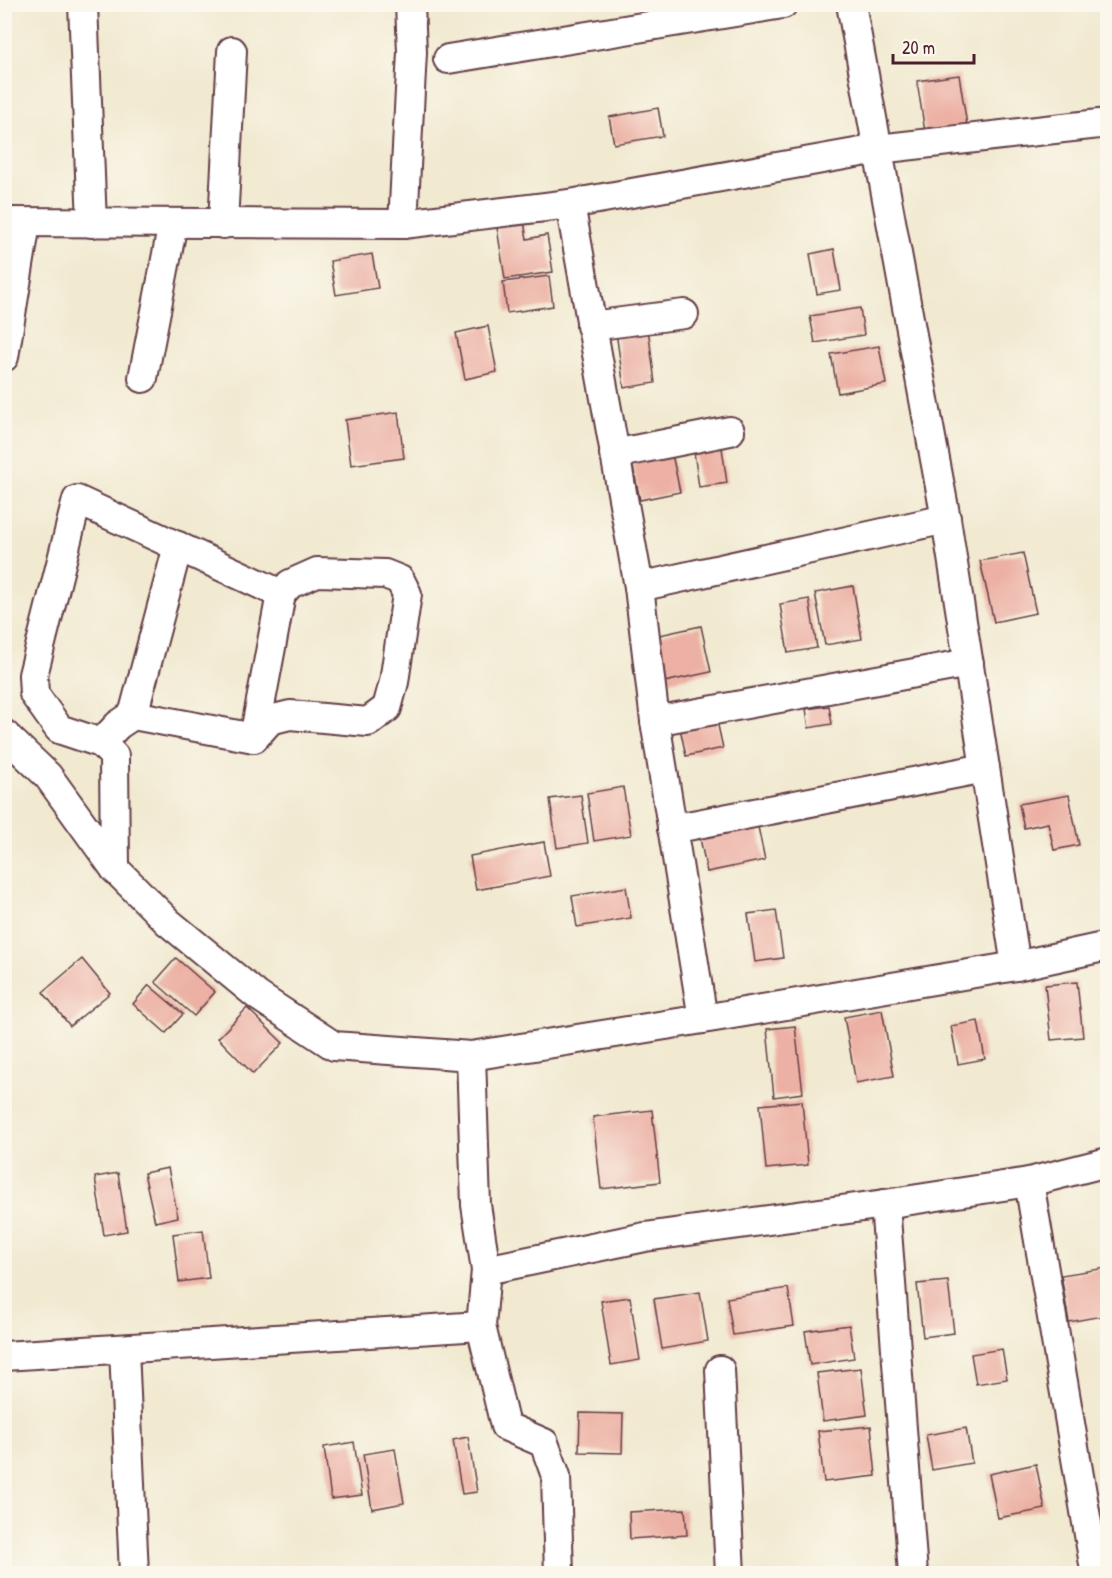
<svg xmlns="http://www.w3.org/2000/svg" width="1112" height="1578" viewBox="0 0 1112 1578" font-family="'Patrick Hand',sans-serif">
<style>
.building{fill:#ecb1a4}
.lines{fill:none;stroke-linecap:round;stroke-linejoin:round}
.minor-casing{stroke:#633d44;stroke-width:32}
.minor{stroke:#fff;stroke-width:28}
</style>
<rect width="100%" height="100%" fill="#fbf7ec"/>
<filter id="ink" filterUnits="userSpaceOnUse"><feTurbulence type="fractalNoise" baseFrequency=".0167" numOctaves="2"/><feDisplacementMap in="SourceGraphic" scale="12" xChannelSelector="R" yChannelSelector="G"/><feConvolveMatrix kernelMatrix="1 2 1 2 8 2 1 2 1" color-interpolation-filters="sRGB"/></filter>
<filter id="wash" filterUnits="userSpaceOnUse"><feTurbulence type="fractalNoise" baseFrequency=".008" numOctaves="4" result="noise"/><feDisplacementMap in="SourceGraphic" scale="24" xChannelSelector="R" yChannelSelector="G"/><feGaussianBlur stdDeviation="1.35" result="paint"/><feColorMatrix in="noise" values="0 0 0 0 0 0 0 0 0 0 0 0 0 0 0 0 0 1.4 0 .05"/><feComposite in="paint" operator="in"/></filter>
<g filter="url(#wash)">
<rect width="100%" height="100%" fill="#f1e9d0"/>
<g id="blocks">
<g class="building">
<path d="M 959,75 L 967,125 L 925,132 L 917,81 Z"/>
<path d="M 658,108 L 663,136 L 614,144 L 609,117 Z"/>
<path d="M 523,216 L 527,239 L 547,235 L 553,272 L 505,279 L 496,221 Z"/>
<path d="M 834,249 L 841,290 L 817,294 L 810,254 Z"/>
<path d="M 372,254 L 378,288 L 336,295 L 330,261 Z"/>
<path d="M 549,276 L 553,306 L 507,313 L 503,282 Z"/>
<path d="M 860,308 L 864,335 L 815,343 L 810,316 Z"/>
<path d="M 488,326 L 497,372 L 465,379 L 456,333 Z"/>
<path d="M 648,328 L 655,383 L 624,388 L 616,332 Z"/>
<path d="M 879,346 L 886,384 L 838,393 L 831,354 Z"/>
<path d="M 398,412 L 404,458 L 351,465 L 345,420 Z"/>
<path d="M 721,441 L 727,483 L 699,487 L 693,445 Z"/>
<path d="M 672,454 L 680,492 L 640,500 L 632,462 Z"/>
<path d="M 1023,553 L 1036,613 L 994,622 L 980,561 Z"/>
<path d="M 853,586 L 862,639 L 825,645 L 815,593 Z"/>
<path d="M 809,599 L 817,648 L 788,653 L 780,604 Z"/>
<path d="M 701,626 L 711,672 L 664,682 L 655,636 Z"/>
<path d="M 829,706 L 832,724 L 809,728 L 806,709 Z"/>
<path d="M 717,721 L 723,748 L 686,756 L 680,728 Z"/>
<path d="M 623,787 L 631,835 L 594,841 L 587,793 Z"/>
<path d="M 581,795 L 588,843 L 557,848 L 550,799 Z"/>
<path d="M 1069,795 L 1079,845 L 1054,850 L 1048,823 L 1024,828 L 1019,804 Z"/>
<path d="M 757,822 L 765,860 L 707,872 L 699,833 Z"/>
<path d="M 544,842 L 550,876 L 476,890 L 470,856 Z"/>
<path d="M 626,887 L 631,918 L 577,927 L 572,896 Z"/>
<path d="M 776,910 L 783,958 L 755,962 L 748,914 Z"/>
<path d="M 176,958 L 215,992 L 194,1016 L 155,982 Z"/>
<path d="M 82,959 L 110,993 L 70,1026 L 43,992 Z"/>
<path d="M 1077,982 L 1083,1037 L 1051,1040 L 1045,985 Z"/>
<path d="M 149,985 L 183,1014 L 166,1033 L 133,1004 Z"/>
<path d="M 247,1008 L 283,1043 L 253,1074 L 218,1038 Z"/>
<path d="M 882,1010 L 894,1076 L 856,1083 L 844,1017 Z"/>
<path d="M 978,1021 L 985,1059 L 958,1064 L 951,1026 Z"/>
<path d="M 795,1026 L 803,1093 L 774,1097 L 767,1029 Z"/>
<path d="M 802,1101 L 808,1165 L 766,1169 L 760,1105 Z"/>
<path d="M 652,1110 L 660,1182 L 601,1189 L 593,1117 Z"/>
<path d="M 168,1168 L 178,1217 L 155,1222 L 144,1173 Z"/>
<path d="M 118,1173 L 127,1231 L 104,1235 L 95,1177 Z"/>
<path d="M 203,1230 L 209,1278 L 179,1282 L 173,1234 Z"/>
<path d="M 1106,1268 L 1108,1315 L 1069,1322 L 1061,1275 Z"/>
<path d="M 948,1281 L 954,1333 L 923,1337 L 917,1284 Z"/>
<path d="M 788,1288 L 794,1326 L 733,1335 L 727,1298 Z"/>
<path d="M 700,1292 L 708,1341 L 662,1349 L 654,1299 Z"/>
<path d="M 630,1297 L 640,1360 L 611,1365 L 601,1301 Z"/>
<path d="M 849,1325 L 854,1358 L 810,1365 L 805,1331 Z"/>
<path d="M 1002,1349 L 1007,1379 L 976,1384 L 971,1354 Z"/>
<path d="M 861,1368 L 867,1415 L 823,1421 L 817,1373 Z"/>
<path d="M 580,1413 L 623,1414 L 622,1453 L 579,1452 Z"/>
<path d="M 871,1426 L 876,1476 L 824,1482 L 818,1431 Z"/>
<path d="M 966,1428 L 972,1463 L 932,1470 L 926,1435 Z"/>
<path d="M 468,1437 L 477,1492 L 462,1494 L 453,1440 Z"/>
<path d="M 354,1442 L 362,1495 L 331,1499 L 324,1447 Z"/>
<path d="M 395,1449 L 404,1503 L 372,1509 L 363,1454 Z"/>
<path d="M 1036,1464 L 1045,1509 L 998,1518 L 989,1474 Z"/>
<path d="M 685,1509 L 687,1535 L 630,1539 L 629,1512 Z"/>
</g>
</g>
</g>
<g filter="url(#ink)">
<use href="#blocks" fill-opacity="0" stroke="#633d44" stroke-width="1.5"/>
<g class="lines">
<g class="minor-casing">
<g id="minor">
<path d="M 83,4 L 92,223"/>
<path d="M 851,4 L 946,519 L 1016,966"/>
<path d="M 448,59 L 783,4"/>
<path d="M 570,204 L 878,149 L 1108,123"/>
<path d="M 4,222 L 403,224 L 570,204 L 639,587 L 655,721 L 703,1019"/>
<path d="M 223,224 L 232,51"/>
<path d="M 403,224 L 412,52 L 410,4"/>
<path d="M 591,326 L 684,314"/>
<path d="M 4,357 L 26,223"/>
<path d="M 143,378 L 173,223"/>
<path d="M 614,454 L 730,431"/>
<path d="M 639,587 L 946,519"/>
<path d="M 133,715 L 178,546"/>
<path d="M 655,721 L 969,663"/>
<path d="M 4,734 L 48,776 L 115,869 L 168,922 L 258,996 L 334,1046 L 471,1056 L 703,1019 L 1016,966 L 1108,946"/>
<path d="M 254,738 L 270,720 L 290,715 L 368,722 L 387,708 L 394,682 L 407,594 L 400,580 L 385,574 L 317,572 L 290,584 L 281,594"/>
<path d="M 101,743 L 118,725 L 133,715 L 254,738 L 281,594 L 77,500 L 33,675 L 34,694 L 59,729 L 101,743 L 114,756 L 115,869"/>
<path d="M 672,829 L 985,768"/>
<path d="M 471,1056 L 476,1205 L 486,1270"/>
<path d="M 1029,1182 L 1095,1570"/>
<path d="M 885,1204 L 913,1574"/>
<path d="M 124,1349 L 134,1574"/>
<path d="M 4,1356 L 481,1326"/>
<path d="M 720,1370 L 730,1574"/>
<path d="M 559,1574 L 556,1476 L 544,1443 L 505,1426 L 481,1326 L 486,1270 L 645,1237 L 885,1204 L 1029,1182 L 1108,1162"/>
</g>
</g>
<use href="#minor" class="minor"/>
</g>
</g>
<rect width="1112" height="1578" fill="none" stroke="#fbf7ec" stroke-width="24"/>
<path d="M893 54v9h81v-9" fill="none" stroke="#4a1f2b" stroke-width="3"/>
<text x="902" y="54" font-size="18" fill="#4a1f2b" stroke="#fbf7ec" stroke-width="4.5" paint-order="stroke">20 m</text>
</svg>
